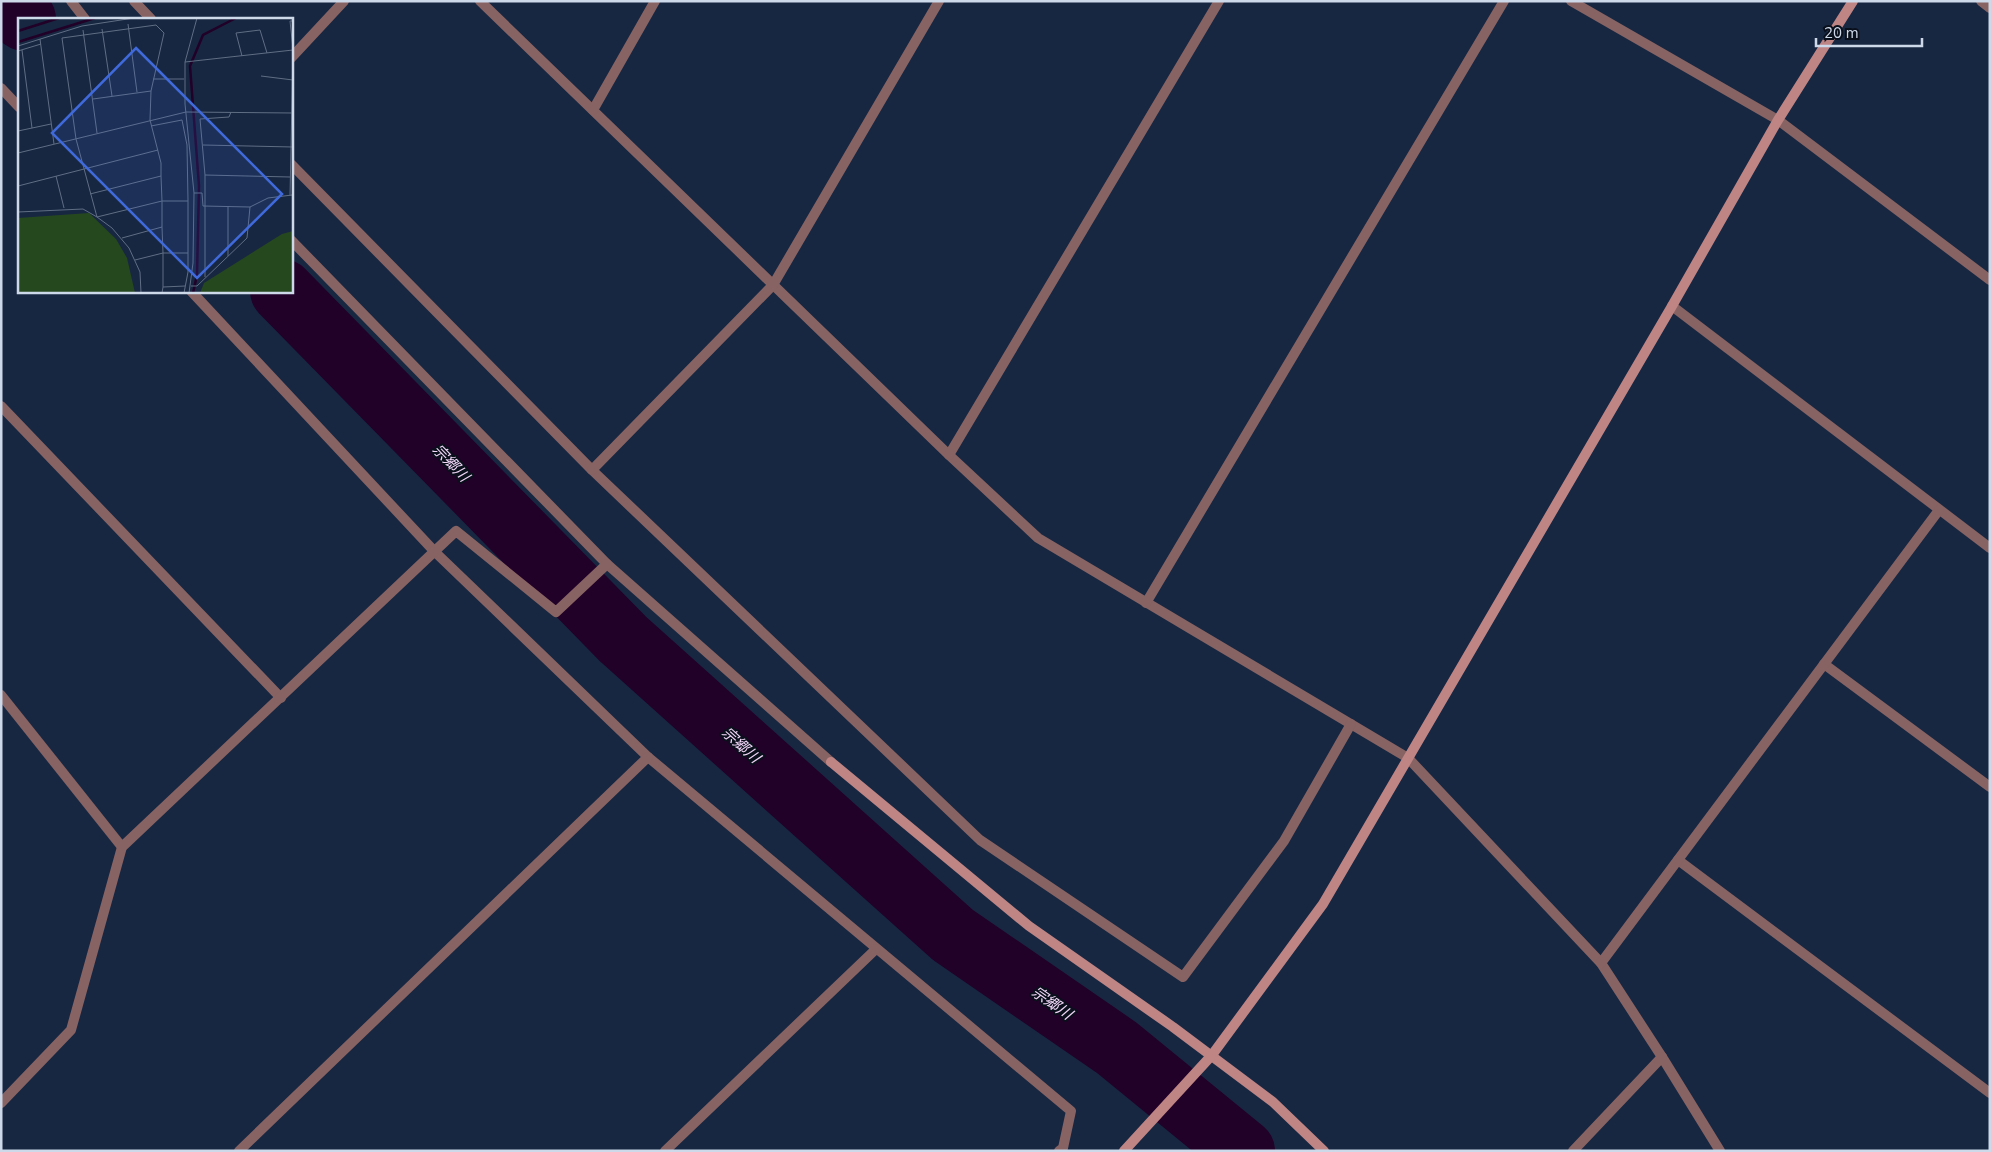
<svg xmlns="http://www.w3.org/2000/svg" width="1991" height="1152" viewBox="0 0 1991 1152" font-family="'Nunito Sans','Noto Sans JP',sans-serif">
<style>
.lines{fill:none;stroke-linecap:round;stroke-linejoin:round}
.river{stroke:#210128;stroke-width:64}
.street{stroke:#876363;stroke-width:10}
.secondary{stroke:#be8584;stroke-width:10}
.labels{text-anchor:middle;stroke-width:4;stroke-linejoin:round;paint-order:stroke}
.water-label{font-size:15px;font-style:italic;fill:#f3d7f9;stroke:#09101c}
.inset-river{fill:none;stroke:#210128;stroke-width:2.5}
.inset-road{fill:none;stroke:#606e84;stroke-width:1}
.view{fill:#406adb;fill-opacity:0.15;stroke:#406adb;stroke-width:2.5}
.inset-edge{fill:none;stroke:#cdd8e9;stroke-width:2.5}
</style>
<rect width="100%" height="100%" fill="#172741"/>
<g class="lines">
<g class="river">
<path d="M 13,1 L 24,19"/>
<path d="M 282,291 L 623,639 L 953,935 L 1117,1048 L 1243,1151"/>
</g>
<g class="street">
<path d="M 71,1 L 85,19"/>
<path d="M 134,1 L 151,19"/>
<path d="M 480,1 L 949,455 L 1038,538 L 1408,758 L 1601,963 L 1662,1057 L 1720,1151"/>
<path d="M 1571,1 L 1778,120 L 1990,280"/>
<path d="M 1981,1 L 1990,8"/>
<path d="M 291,58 L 344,1"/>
<path d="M 1,88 L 19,107"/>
<path d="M 593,110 L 655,1"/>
<path d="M 291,164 L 592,470 L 980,840 L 1183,977 L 1284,841 L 1351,724"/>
<path d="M 291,240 L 607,564 L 831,762"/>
<path d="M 191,291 L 435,552 L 648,757 L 1071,1111 L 1063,1148 L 1059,1151"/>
<path d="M 1672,306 L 1990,548"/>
<path d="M 1,406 L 281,698"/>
<path d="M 949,455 L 1219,1"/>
<path d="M 592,470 L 773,285 L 939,1"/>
<path d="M 1146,603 L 1504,1"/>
<path d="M 1824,664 L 1990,787"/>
<path d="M 1,695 L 122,847"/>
<path d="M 1678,860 L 1990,1093"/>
<path d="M 1601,963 L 1939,510"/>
<path d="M 1,1103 L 71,1030 L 122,847 L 456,531 L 556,612 L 607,564"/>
<path d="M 239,1151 L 648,757"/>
<path d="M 665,1151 L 876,949"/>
<path d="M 1573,1151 L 1662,1057"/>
</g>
<g class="secondary">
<path d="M 831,762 L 1029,926 L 1173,1027 L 1273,1102 L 1324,1151"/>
<path d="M 1124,1151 L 1212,1055 L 1323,904 L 1672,306 L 1778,120 L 1853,1"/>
</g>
</g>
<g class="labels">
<g class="water-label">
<text transform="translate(451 463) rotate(46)" y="5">宗郷川</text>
<text transform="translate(741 745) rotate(42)" y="5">宗郷川</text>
<text transform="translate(1052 1003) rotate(35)" y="5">宗郷川</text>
</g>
</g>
<g transform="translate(18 18)">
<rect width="275" height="275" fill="#172741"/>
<path d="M 71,195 L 98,221 L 109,240 L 117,275 L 0,275 L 0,200 ZM 275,213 L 275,275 L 182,275 L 186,265 L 264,216 Z" fill="#26481e"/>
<path class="inset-river" d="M 0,13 L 41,0M 0,24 L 77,0M 175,275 L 179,257 L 181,168 L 172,48 L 185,17 L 218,0"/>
<path class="inset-road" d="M 110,6 L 119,74M 84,11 L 94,78M 65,12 L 79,115M 22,21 L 36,126M 0,28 L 64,8 L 116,0M 4,32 L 14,110M 0,33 L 23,26M 224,38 L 218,15 L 242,12 L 249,35M 167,44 L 275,32M 243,58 L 275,62M 135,61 L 166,61M 75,81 L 133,73M 133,108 L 164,102 L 169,127 L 170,183 L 170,254 L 166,275M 0,113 L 33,106M 185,127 L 275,129M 0,135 L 168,94 L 275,95M 187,157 L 272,159M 38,158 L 46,190M 0,168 L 140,132M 176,175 L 184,175 L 185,188 L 232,189 L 250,180 L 274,177M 72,176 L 143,158M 272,178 L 275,31 L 272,3 L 275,3M 210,189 L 210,238M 0,194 L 65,191 L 79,199 L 94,210 L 111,230 L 122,254 L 123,275M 104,220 L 144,209M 117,242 L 145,235 L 170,235M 187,259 L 187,157 L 182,101 L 211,99 L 213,94M 173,268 L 179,268 L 229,220 L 232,189M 145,269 L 167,268M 144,275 L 145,269 L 145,235 L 144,209 L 144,183 L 143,158 L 143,145 L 132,102 L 133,73 L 146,15 L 138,7 L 44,20 L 58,121 L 79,199 L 144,183 L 170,183M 171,275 L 175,245 L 176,175 L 167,86 L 167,44 L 179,0"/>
<path class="view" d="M 118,30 L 264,176 L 179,260 L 34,115 Z"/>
<rect width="275" height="275" class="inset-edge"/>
</g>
<rect width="1991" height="1152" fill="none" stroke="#cdd8e9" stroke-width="5"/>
<path d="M1816 38v8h106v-8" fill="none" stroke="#cdd8e9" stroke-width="2.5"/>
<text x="1824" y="38" font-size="15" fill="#cdd8e9" stroke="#09101c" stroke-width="4" paint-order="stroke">20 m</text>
</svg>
